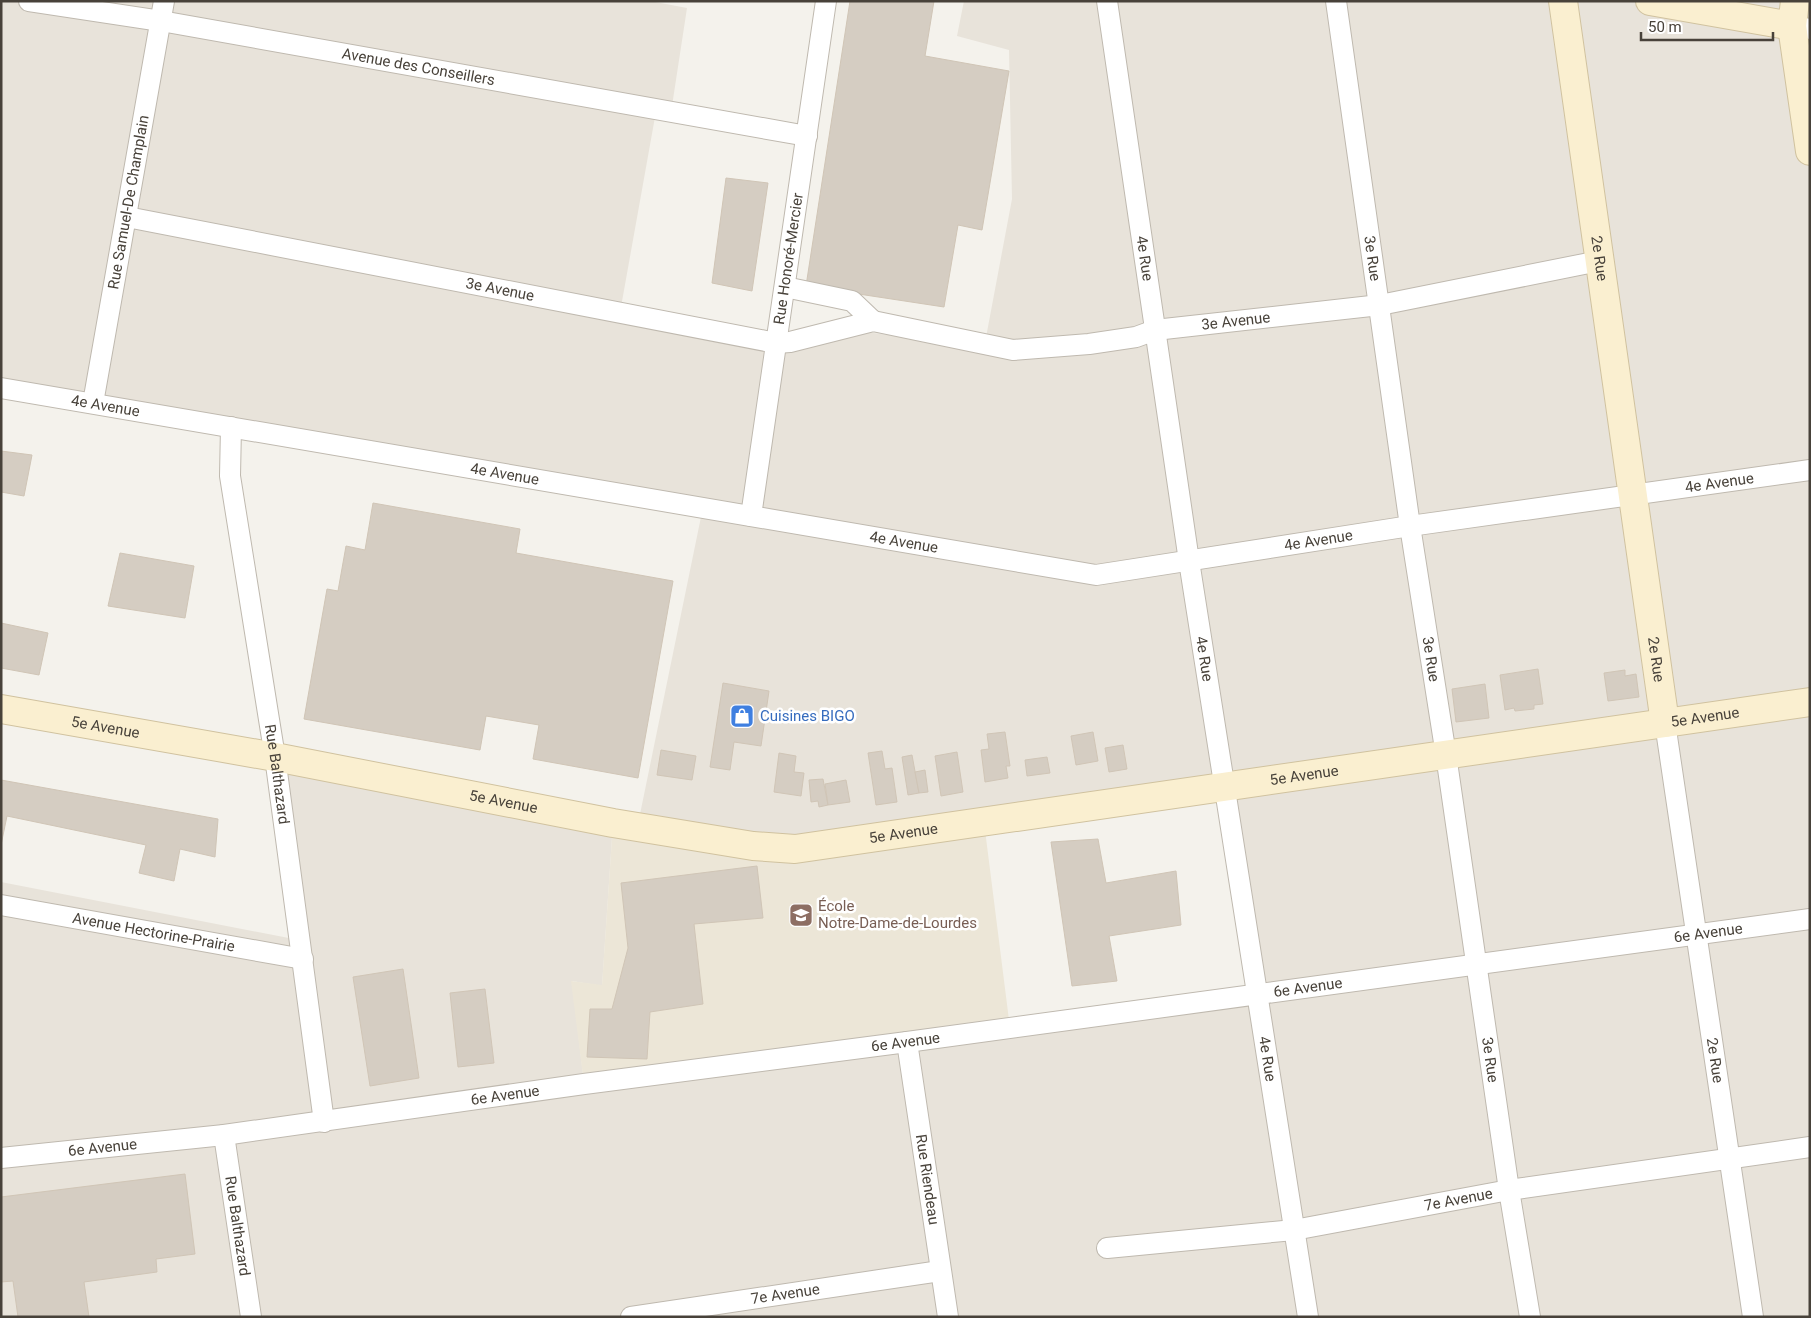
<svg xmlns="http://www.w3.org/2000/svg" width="1811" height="1318" viewBox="0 0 1811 1318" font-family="Roboto,sans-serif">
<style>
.residential{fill:#e8e3da}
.education{fill:#ece6d7}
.building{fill:#d5cdc2;stroke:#d0c5b6}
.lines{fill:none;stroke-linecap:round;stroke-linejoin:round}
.street-casing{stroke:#bfb9af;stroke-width:22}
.secondary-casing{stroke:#d0c29f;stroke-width:30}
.street{stroke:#fff;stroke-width:20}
.secondary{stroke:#faefd0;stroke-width:28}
.labels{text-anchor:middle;stroke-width:5;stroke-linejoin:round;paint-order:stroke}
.street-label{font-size:15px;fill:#48423a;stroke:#fff}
.shop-label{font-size:15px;fill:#366cbe;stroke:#fff;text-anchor:start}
.education-label{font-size:15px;fill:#785e54;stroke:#fff;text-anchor:start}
</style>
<rect width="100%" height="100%" fill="#f4f2ec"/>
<path class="residential" d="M 1,1 L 650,1 L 687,8 L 670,119 L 655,117 L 621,307 L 777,338 L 859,331 L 984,348 L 1012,199 L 1009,50 L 957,36 L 964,1 L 1810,1 L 1810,1317 L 1,1317 L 1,882 L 299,940 L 283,765 L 613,823 L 602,986 L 572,981 L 584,1083 L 1255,1001 L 1223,784 L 806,847 L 638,824 L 702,512 L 1,395 Z"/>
<path class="education" d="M 984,822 L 1010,1028 L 584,1084 L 571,981 L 602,985 L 613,823 L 753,846 Z"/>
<g class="building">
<path d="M 850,1 L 934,1 L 925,56 L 1009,71 L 982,230 L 958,225 L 944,307 L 806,286 Z"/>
<path d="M 726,178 L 768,183 L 752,291 L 712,283 Z"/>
<path d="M 1,451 L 32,455 L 24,496 L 1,492 Z"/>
<path d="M 373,503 L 520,529 L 516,553 L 673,581 L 638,778 L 533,759 L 539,725 L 486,716 L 480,750 L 304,719 L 327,589 L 338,591 L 346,546 L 365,550 Z"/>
<path d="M 120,553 L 194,566 L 185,618 L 108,606 Z"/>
<path d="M 1,623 L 48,633 L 39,675 L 1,668 Z"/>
<path d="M 1538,669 L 1543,704 L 1534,705 L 1534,709 L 1515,711 L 1514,708 L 1505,710 L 1500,675 Z"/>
<path d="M 1625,670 L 1625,676 L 1636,674 L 1639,697 L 1608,701 L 1604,673 Z"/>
<path d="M 723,683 L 769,691 L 761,746 L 734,742 L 730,770 L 710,767 Z"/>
<path d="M 1485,684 L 1489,718 L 1456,722 L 1452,689 Z"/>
<path d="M 1005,732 L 1010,766 L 1006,766 L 1008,778 L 985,782 L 981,750 L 989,749 L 987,734 Z"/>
<path d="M 1093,732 L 1098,761 L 1076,765 L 1071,736 Z"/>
<path d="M 1123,745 L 1127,769 L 1109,772 L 1105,748 Z"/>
<path d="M 661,750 L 696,756 L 692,780 L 657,775 Z"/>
<path d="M 882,751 L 885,769 L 892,768 L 897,802 L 876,805 L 868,753 Z"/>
<path d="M 957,752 L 963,792 L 941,796 L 935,756 Z"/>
<path d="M 779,753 L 796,756 L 794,772 L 804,773 L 801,796 L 774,792 Z"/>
<path d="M 912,755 L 919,793 L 908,795 L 902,757 Z"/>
<path d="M 1047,757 L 1050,773 L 1027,776 L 1025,760 Z"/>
<path d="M 925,770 L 928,792 L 919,793 L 915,772 Z"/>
<path d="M 823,779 L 828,805 L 819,807 L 818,801 L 811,802 L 809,780 Z"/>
<path d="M 1,780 L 218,819 L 215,857 L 180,849 L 174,881 L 139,873 L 146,845 L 7,816 L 1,845 Z"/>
<path d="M 846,780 L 850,802 L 828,805 L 825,784 Z"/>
<path d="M 1098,839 L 1106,883 L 1176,871 L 1181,925 L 1109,936 L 1117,981 L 1072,986 L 1051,842 Z"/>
<path d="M 757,866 L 763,918 L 694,924 L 703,1004 L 650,1012 L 647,1059 L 587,1057 L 590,1009 L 612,1009 L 628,948 L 621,883 Z"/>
<path d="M 403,969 L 419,1078 L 370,1086 L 353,977 Z"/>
<path d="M 485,989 L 494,1063 L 458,1067 L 450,993 Z"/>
<path d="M 185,1174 L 195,1254 L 156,1259 L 157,1272 L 84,1282 L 89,1317 L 18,1317 L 13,1281 L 1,1282 L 1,1197 Z"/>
</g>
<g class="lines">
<g class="street-casing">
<g id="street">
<path id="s1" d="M 29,1 L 161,21 L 807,136"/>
<path id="s2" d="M 1107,1 L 1189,561 L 1308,1317"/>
<path id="s3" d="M 1336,1 L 1410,526 L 1446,755 L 1509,1190 L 1530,1317"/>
<path d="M 1792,26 L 1810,29"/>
<path id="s4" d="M 127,217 L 776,343 L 790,342 L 873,321 L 1013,350 L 1089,344 L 1136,337 L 1155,330 L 1380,305 L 1599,261"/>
<path d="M 785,287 L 852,301 L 873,321"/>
<path id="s5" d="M 1,388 L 1096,575 L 1410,526 L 1810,470"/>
<path id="s6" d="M 93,403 L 164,1"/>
<path id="s7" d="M 231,427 L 230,476 L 275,757 L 324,1122"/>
<path id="s8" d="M 751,516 L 826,1"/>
<path id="s9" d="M 1665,723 L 1753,1317"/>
<path id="s10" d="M 1,905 L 303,959"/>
<path id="s11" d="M 907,1042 L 948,1317"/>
<path id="s12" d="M 224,1135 L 251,1317"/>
<path id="s13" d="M 1,1158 L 224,1135 L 584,1084 L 907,1042 L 1810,919"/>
<path id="s14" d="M 1107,1248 L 1294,1230 L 1509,1190 L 1810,1147"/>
<path id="s15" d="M 631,1317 L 940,1271"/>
</g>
</g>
<g class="secondary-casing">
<g id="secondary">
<path id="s16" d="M 1563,1 L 1665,723"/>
<path d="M 1650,1 L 1792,26"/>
<path d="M 1795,1 L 1792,26 L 1810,151"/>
<path id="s17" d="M 1,709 L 275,757 L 613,823 L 753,846 L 795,849 L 1810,702"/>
</g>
</g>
<use href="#street" class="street"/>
<use href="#secondary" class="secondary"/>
</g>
<defs>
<g id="shop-square" transform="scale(1.25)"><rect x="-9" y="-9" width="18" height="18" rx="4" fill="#3f7fe0" stroke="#fff"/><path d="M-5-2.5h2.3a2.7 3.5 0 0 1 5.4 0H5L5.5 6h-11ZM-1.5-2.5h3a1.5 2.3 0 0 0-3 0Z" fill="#fff"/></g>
<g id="school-square" transform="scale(1.25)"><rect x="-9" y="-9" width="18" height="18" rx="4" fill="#8d6e63" stroke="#fff"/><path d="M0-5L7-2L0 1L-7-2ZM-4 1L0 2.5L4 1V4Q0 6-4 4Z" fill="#fff"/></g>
</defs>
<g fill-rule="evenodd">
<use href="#shop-square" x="742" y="716"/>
<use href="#school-square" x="801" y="915"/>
</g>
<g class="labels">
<g class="street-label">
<text dy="5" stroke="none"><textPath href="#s1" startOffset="395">Avenue des Conseillers</textPath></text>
<text dy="5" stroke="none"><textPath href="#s6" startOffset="204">Rue Samuel-De Champlain</textPath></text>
<text dy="5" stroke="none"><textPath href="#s8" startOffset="260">Rue Honoré-Mercier</textPath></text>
<text dy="5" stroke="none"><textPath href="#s3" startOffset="260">3e Rue</textPath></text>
<text dy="5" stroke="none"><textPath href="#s16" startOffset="260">2e Rue</textPath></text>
<text dy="5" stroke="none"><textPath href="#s2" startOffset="260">4e Rue</textPath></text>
<text dy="5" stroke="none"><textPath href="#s4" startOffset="380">3e Avenue</textPath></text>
<text dy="5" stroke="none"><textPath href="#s4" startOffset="1129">3e Avenue</textPath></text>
<text dy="5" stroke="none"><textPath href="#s5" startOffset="106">4e Avenue</textPath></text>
<text dy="5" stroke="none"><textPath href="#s5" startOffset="511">4e Avenue</textPath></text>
<text dy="5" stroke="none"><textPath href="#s5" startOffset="1741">4e Avenue</textPath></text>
<text dy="5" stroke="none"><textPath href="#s5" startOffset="1336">4e Avenue</textPath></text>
<text dy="5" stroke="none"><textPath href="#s5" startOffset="916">4e Avenue</textPath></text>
<text dy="5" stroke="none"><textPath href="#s2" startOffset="665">4e Rue</textPath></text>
<text dy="5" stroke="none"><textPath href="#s3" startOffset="665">3e Rue</textPath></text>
<text dy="5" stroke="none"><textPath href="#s16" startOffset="665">2e Rue</textPath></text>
<text dy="5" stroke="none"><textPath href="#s17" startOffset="1726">5e Avenue</textPath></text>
<text dy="5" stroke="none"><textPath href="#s17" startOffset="106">5e Avenue</textPath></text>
<text dy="5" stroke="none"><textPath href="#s7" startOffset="351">Rue Balthazard</textPath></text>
<text dy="5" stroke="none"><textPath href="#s17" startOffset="1321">5e Avenue</textPath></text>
<text dy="5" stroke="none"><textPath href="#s17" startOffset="511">5e Avenue</textPath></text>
<text dy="5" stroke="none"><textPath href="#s17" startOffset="916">5e Avenue</textPath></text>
<text dy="5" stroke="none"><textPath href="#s10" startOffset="155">Avenue Hectorine-Prairie</textPath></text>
<text dy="5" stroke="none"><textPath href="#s13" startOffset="1722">6e Avenue</textPath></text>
<text dy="5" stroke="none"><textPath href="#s13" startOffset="1318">6e Avenue</textPath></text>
<text dy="5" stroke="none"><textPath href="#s13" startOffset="912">6e Avenue</textPath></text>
<text dy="5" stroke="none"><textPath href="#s2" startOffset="1070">4e Rue</textPath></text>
<text dy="5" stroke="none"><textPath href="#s3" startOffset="1070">3e Rue</textPath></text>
<text dy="5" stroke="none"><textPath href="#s9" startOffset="341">2e Rue</textPath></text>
<text dy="5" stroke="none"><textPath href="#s13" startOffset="508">6e Avenue</textPath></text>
<text dy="5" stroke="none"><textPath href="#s13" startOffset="102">6e Avenue</textPath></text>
<text dy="5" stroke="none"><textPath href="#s11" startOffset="139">Rue Riendeau</textPath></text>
<text dy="5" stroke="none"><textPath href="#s14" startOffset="355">7e Avenue</textPath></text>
<text dy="5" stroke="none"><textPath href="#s12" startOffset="92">Rue Balthazard</textPath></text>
<text dy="5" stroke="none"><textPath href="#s15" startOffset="156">7e Avenue</textPath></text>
</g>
<g class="shop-label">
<text x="760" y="721">Cuisines BIGO</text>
</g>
<g class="education-label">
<text x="818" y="911">École<tspan x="818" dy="17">Notre-Dame-de-Lourdes</tspan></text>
</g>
</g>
<rect width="1811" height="1318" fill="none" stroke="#48423a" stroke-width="5"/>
<path d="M1641 32v8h132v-8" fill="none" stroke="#48423a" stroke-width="2.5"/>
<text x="1648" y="32" font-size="15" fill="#48423a" stroke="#ffffff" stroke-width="4" paint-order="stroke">50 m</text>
</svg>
